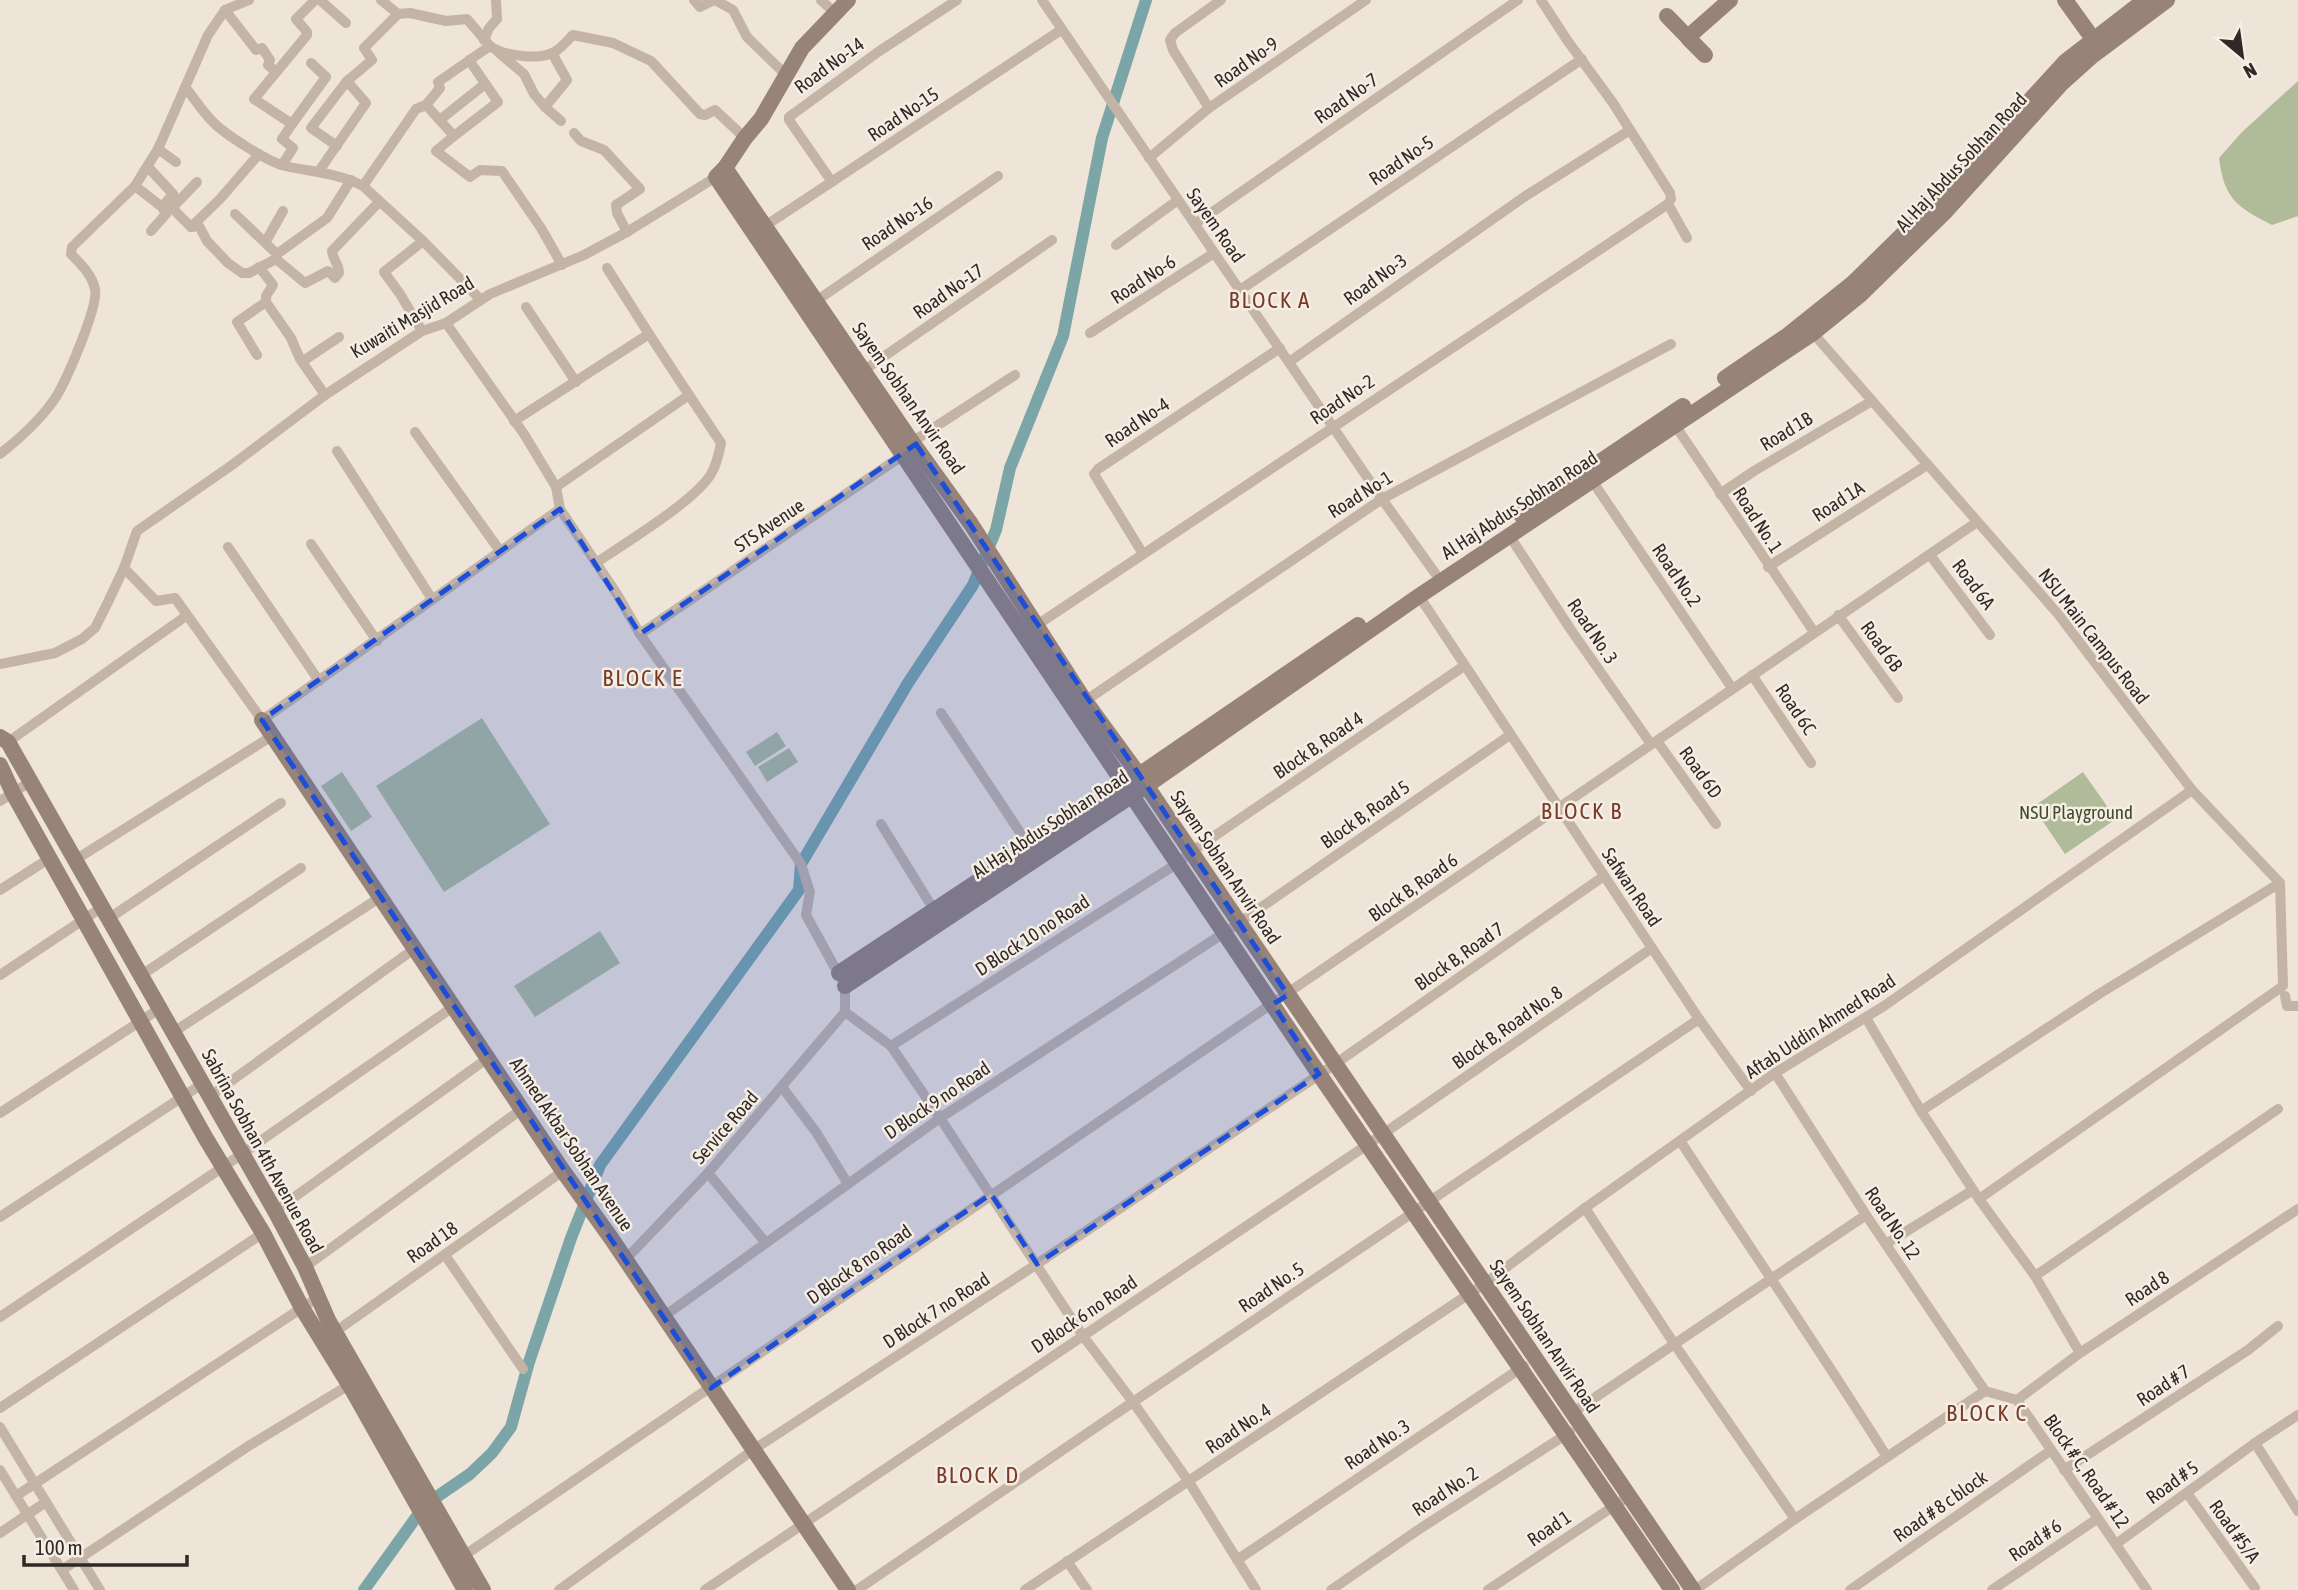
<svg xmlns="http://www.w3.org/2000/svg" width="2298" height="1590" viewBox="0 0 2298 1590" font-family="'Asap Condensed',sans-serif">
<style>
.green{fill:#b0bb9a}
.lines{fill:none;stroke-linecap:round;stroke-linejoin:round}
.canal{stroke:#7ba5a7;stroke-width:12}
.street{stroke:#c4b4a6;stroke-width:10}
.secondary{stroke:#978378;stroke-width:16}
.marked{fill:#1d4ed8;fill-opacity:0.2;stroke:#1d4ed8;stroke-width:5;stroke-dasharray:14 9;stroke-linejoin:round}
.labels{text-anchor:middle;stroke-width:5;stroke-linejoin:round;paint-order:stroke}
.street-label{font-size:19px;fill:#312926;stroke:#f6eee4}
.park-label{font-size:19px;fill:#414c2d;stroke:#f6eee4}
.quarter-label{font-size:23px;letter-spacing:2px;fill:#773b28;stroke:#f6eee4}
</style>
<rect width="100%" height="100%" fill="#eee4d8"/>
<g class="green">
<path d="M 2298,81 L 2298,216 L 2272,225 C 2237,207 2224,199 2219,158 L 2241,133 Z"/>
<path d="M 482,718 L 550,824 L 444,892 L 376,786 Z"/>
<path d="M 777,732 L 786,746 L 755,766 L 746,752 Z"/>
<path d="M 789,748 L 798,762 L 767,782 L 758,767 Z"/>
<path d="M 342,772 L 372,817 L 351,831 L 321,786 Z"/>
<path d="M 2083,772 L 2116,819 L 2065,854 L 2033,807 Z"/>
<path d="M 600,931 L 620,963 L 535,1017 L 514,986 Z"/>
</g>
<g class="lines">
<path class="canal" d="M 364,1590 L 425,1505 L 470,1474 L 492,1453 L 511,1427 L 529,1362 L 571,1238 L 600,1165 L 799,890 L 801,864 L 908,683 L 973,585 L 996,530 L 1010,468 L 1063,336 L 1102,138 L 1146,0"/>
<g class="street">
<path d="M 320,0 L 346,23"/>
<path d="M 381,0 L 398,14 L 410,13 L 446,21 L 467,19 L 490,46"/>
<path d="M 694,0 L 700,7 L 714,0"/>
<path d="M 715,0 L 733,10 L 747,37 L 786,75"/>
<path d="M 821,0 L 835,13"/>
<path d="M 1042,0 L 1382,499 L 1435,573"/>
<path d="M 1541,0 L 1567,40 L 1613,103 L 1670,193 L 1671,199 L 1668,204 L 1687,238"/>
<path d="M 225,10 L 256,50 L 262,48 L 270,60 L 268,65 L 276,72"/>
<path d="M 484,40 L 489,28 L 497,19 L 496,0"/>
<path d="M 498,52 L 524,74 L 534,94 L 545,107"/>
<path d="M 552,53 L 567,80 L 545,107 L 561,121"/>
<path d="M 185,87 C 194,98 202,111 212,121 C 224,134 268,162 285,166 C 312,172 338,173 363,186 L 423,241 L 480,299"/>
<path d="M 426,105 L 454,136 L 436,151 L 470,177 L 480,170 L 502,171 L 541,228 L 562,265"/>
<path d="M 1209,108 L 1173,50 L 1170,40 L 1175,33 L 1221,0"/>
<path d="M 441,119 L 485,84"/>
<path d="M 292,124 L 326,77 L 311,63"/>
<path d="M 574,133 L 581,141 L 604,150 L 640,189 L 616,205 L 617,213 L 627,232"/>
<path d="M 454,136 L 498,102 L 469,60"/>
<path d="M 337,146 L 311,128 L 347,81"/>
<path d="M 158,149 L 176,162"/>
<path d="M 1149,158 L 1209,108 L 1366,0"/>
<path d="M 282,165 L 293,148 L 282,139 L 292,124 L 254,99 L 307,35 L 307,32 L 296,19 L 315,0"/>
<path d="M 148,167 L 173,194 L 162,207 L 166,214 L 151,231"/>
<path d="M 319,171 L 366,103 L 347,81 L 372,60 L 364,48 L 398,14"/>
<path d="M 197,182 L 172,208 L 191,227 L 220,199 L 259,154"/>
<path d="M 832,182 L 789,120 L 789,117 L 878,52 L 957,0"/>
<path d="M 135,186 L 162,207"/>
<path d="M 363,186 L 416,109 L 426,105 L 440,88 L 438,82 L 490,46 C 504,56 541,61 556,51 C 562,47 568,40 573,35 L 613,43 L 651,61 L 700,114 L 705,115 L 715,110 L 745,138"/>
<path d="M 235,214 L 277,254"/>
<path d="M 1195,224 L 1518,0"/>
<path d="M 765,226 L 1061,30"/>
<path d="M 191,227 L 199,226 L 207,241 L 228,263 L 242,273 L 249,273 L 276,259 L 277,254 L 327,218 L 351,180"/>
<path d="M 266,241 L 283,211"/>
<path d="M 1116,245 L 1178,200"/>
<path d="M 276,259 L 305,283 L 328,271 L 335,278 L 339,273 C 339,264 333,260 332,251 L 379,202"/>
<path d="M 259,267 L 273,285 L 266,296 L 266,302 L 291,338 L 300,359 L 325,395"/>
<path d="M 607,268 L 649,334"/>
<path d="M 1240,290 L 1582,59"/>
<path d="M 816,301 L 998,176"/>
<path d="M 526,307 L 576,382"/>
<path d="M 446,323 L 524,434 L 556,487 L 560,509 L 617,594 L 640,634 L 801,864 L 810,892 L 806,915 L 845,986 L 845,1012 L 891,1046 L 940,1118 L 1083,1336 L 1133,1402 L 1699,1019"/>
<path d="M 422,331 L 400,294 L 384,272 L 423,241"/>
<path d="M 1090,333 L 1214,253"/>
<path d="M 1813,333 L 2058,614 L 2192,790 L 2280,883 L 2283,986 L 1979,1199"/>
<path d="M 257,355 L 237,322 L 266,302"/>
<path d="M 303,361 L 339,337"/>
<path d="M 1289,362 L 1524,197 L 1630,130"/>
<path d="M 863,371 L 1052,240"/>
<path d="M 514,421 L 649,334 L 689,395 L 556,487"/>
<path d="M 1675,425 L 1814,632"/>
<path d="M 415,432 L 500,551"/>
<path d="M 912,442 L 1015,375"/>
<path d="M 337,451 L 432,599"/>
<path d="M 0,454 C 19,439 40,420 54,400 C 65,384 99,306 95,289 C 92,275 81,264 71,254 L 72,247 L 135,186 L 158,149 L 208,35 L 225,10 L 249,0"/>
<path d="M 1593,482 L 1732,688"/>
<path d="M 1720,494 L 1754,471 L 1872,401"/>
<path d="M 1509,535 L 1571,630 L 1651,744"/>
<path d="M 311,544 L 377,641"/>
<path d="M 228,547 L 319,681"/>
<path d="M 1143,554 L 1094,474 L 1098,469 L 1280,348"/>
<path d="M 1930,555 L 1990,635"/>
<path d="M 596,563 C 625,543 695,501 711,474 C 717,464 719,454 721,443 L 689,395"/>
<path d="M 1768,567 L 1927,465"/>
<path d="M 124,568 L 156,601 L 175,598 L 262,720 C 362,651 460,579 560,509"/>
<path d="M 1419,596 L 1699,1019 L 1751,1091"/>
<path d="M 1838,615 L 1898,698"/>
<path d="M 1037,625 L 1668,204"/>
<path d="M 640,634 L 906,453"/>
<path d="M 0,664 L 55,653 L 82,639 L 95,628 L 108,602 L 124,568 L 137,531 L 232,465 L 325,395 L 422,331 L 446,323 L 490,294 L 584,255 L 627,232 L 716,177"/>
<path d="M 1752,675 L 1811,763"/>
<path d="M 1085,701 L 1382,499 L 1671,344"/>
<path d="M 941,713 L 1029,846"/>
<path d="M 1657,741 L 1716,824"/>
<path d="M 8,742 L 186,616"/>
<path d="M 0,801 L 30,782"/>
<path d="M 881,824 L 934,910"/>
<path d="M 75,860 L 272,736"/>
<path d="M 0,890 L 50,858"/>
<path d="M 108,919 L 281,803"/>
<path d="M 0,975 L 101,908"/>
<path d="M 140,976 L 301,868"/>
<path d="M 2285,996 L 2287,1006 L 2298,1006"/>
<path d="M 1866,1018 L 1921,1111 L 1979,1199 L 2035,1276 L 2080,1353"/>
<path d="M 172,1033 L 379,898"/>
<path d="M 891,1046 L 1178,863 L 1191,852 L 1464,666"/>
<path d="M 1775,1073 L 1866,1215 L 1985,1391"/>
<path d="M 782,1087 L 816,1132 L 848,1184"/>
<path d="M 209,1097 L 414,949"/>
<path d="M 1921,1111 L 2099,994 L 2280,883"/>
<path d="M 0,1113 L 159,1009"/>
<path d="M 1681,1142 C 1749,1247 1821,1351 1887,1457"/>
<path d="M 708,1173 L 766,1243"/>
<path d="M 1585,1208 L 1675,1345 L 1795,1519"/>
<path d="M 275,1211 L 488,1058"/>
<path d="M 0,1217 L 202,1084"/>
<path d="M 1886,1244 L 1973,1190"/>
<path d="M 445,1255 L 523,1369"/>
<path d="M 625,1260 L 708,1173 L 845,1012"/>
<path d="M 305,1267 L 522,1109"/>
<path d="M 2035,1276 L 2278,1109"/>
<path d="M 0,1317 L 223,1167 L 453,1007"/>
<path d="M 663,1317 L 940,1118 L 1224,933 L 1510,735"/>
<path d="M 332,1334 L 563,1171"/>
<path d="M 1985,1391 L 2017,1400 L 2147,1590"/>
<path d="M 2017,1400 L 2080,1353 L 2298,1209"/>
<path d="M 0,1408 L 263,1233"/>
<path d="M 1572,1413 L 1866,1215"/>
<path d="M 0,1427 L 100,1590"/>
<path d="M 2255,1443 L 2298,1511"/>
<path d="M 0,1470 L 74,1590"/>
<path d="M 2064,1470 L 2248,1350 L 2278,1326"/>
<path d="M 2187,1493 L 2255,1588"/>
<path d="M 16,1496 L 317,1298"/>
<path d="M 0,1533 L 46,1502"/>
<path d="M 2116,1544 L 2255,1443 L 2298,1415"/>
<path d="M 459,1559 L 1977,522"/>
<path d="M 1237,1560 L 1524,1366"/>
<path d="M 1067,1561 L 1087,1590"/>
<path d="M 62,1570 L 250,1445 L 349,1385"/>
<path d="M 559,1590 L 753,1450 L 1037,1264 L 1335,1064 L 1604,876"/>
<path d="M 705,1590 L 1367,1145 L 1652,948"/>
<path d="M 857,1590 L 1133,1402 L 1189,1482 L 1256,1590"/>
<path d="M 1025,1590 L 1484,1284 L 1585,1208 L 1775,1073 L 1884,1006 L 2192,790"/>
<path d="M 1331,1590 L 1421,1528 L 1570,1432"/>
<path d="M 1488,1590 L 1629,1496"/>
<path d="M 1695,1590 L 1795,1519 L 1985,1391"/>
<path d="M 1850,1590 L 2050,1451"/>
<path d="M 1992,1590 L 2097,1519"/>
</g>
<g class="secondary">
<path d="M 848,0 L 802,48 L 761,119 L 745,138 L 725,168 L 716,177 L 1319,1074 L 1672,1590"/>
<path d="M 2065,0 L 2088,32"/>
<path d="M 1667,16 L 1705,55 L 1688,38 L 1688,37"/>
<path d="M 1688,37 L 1730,0"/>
<path d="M 725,168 L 912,442 L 971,524 L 1085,701 L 1139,775 L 1693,1590"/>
<path d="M 1725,378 L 1788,335 L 1853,283 L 1941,197 L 2066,61 L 2145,0"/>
<path d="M 1521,515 L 1683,406"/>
<path d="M 262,720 L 563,1171 L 611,1238 L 848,1590"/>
<path d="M 0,737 L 8,742 L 275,1211 L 305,1267 L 328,1320 L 483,1590"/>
<path d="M 0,765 L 13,793 L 205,1137 L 263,1233 L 302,1308 L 353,1391 L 465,1590"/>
<path d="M 839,973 L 1139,775 L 1358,625"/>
<path d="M 845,986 L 1146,786 L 1419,596 L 1813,333 L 1860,295 L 1946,211 L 2062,83 L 2092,56 L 2167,0"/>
</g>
</g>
<path class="marked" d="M 916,444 L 1288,995 L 1273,1004 L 1319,1074 L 1037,1264 L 991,1194 L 711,1388 L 262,720 L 560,509 L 640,634 Z"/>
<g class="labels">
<g class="street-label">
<text transform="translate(1246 62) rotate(-35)" y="7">Road No-9</text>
<text transform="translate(829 65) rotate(-36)" y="7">Road No-14</text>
<text transform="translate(1346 98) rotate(-35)" y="7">Road No-7</text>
<text transform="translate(903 114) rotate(-34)" y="7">Road No-15</text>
<text transform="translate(1401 160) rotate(-34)" y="7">Road No-5</text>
<text transform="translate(1961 162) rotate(-47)" y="7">Al Haj Abdus Sobhan Road</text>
<text transform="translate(897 223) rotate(-34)" y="7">Road No-16</text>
<text transform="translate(1216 225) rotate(55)" y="7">Sayem Road</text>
<text transform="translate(1143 279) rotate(-33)" y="7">Road No-6</text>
<text transform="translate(1375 279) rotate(-36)" y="7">Road No-3</text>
<text transform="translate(948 291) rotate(-35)" y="7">Road No-17</text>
<text transform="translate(412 317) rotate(-31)" y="7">Kuwaiti Masjid Road</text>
<text transform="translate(909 398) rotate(55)" y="7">Sayem Sobhan Anvir Road</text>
<text transform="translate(1342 399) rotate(-34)" y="7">Road No-2</text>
<text transform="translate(1137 422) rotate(-34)" y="7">Road No-4</text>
<text transform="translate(1786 431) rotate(-31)" y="7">Road 1B</text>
<text transform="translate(1360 494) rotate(-32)" y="7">Road No-1</text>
<text transform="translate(1838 501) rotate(-33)" y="7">Road 1A</text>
<text transform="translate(1519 505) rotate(-33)" y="7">Al Haj Abdus Sobhan Road</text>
<text transform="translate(1758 520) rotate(57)" y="7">Road No. 1</text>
<text transform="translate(769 525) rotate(-34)" y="7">STS Avenue</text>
<text transform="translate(1677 575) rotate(56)" y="7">Road No.2</text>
<text transform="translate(1974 584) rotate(53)" y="7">Road 6A</text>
<text transform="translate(1593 631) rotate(56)" y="7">Road No. 3</text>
<text transform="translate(2094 636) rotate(52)" y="7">NSU Main Campus Road</text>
<text transform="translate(1882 646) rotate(54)" y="7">Road 6B</text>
<text transform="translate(1796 709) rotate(56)" y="7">Road 6C</text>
<text transform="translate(1318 745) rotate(-34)" y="7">Block B, Road 4</text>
<text transform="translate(1701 772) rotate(54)" y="7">Road 6D</text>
<text transform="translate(1365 814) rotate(-35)" y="7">Block B, Road 5</text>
<text transform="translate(1050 824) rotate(-33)" y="7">Al Haj Abdus Sobhan Road</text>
<text transform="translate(1226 867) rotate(56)" y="7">Sayem Sobhan Anvir Road</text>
<text transform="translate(1413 887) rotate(-35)" y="7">Block B, Road 6</text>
<text transform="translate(1632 887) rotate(56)" y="7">Safwan Road</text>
<text transform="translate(1032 935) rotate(-33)" y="7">D Block 10 no Road</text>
<text transform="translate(1459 956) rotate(-35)" y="7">Block B, Road 7</text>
<text transform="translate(1820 1026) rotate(-33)" y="7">Aftab Uddin Ahmed Road</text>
<text transform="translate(1507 1027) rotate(-35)" y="7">Block B, Road No. 8</text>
<text transform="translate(937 1100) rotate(-34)" y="7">D Block 9 no Road</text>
<text transform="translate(725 1127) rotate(-49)" y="7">Service Road</text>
<text transform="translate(572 1144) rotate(56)" y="7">Ahmed Akbar Sobhan Avenue</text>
<text transform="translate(263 1151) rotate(61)" y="7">Sabrina Sobhan 4th Avenue Road</text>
<text transform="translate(1893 1223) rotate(56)" y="7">Road No. 12</text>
<text transform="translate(432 1242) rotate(-35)" y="7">Road 18</text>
<text transform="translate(859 1264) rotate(-35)" y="7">D Block 8 no Road</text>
<text transform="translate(1271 1287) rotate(-34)" y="7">Road No. 5</text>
<text transform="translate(2147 1288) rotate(-33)" y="7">Road 8</text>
<text transform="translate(936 1310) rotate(-33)" y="7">D Block 7 no Road</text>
<text transform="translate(1084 1314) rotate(-34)" y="7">D Block 6 no Road</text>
<text transform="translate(1545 1336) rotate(56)" y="7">Sayem Sobhan Anvir Road</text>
<text transform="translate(2163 1385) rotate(-33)" y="7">Road # 7</text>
<text transform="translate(1238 1428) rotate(-34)" y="7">Road No. 4</text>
<text transform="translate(1377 1444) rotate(-34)" y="7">Road No. 3</text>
<text transform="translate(2087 1471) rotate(55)" y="7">Block # C, Road # 12</text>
<text transform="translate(2172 1482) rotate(-36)" y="7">Road # 5</text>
<text transform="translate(1445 1491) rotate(-33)" y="7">Road No. 2</text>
<text transform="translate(1940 1506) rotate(-35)" y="7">Road # 8 c block</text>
<text transform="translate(1549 1528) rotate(-34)" y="7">Road 1</text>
<text transform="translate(2235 1531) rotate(54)" y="7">Road #5/A</text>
<text transform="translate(2035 1540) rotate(-34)" y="7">Road # 6</text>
</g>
<g class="park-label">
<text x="2076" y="819">NSU Playground</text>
</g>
<g class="quarter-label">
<text x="1270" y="308">BLOCK A</text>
<text x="643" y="686">BLOCK E</text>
<text x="1582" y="819">BLOCK B</text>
<text x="1987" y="1421">BLOCK C</text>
<text x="978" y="1483">BLOCK D</text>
</g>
</g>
<g transform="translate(2242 56) rotate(151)" stroke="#f6eee4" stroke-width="5" paint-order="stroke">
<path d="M0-5L12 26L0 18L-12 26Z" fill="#312926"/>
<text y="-10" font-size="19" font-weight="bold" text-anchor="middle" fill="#312926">N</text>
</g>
<path d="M24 1555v10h163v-10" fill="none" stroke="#312926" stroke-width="3.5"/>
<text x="35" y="1555" font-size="21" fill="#312926" stroke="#f6eee4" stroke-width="5" paint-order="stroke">100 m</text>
</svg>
